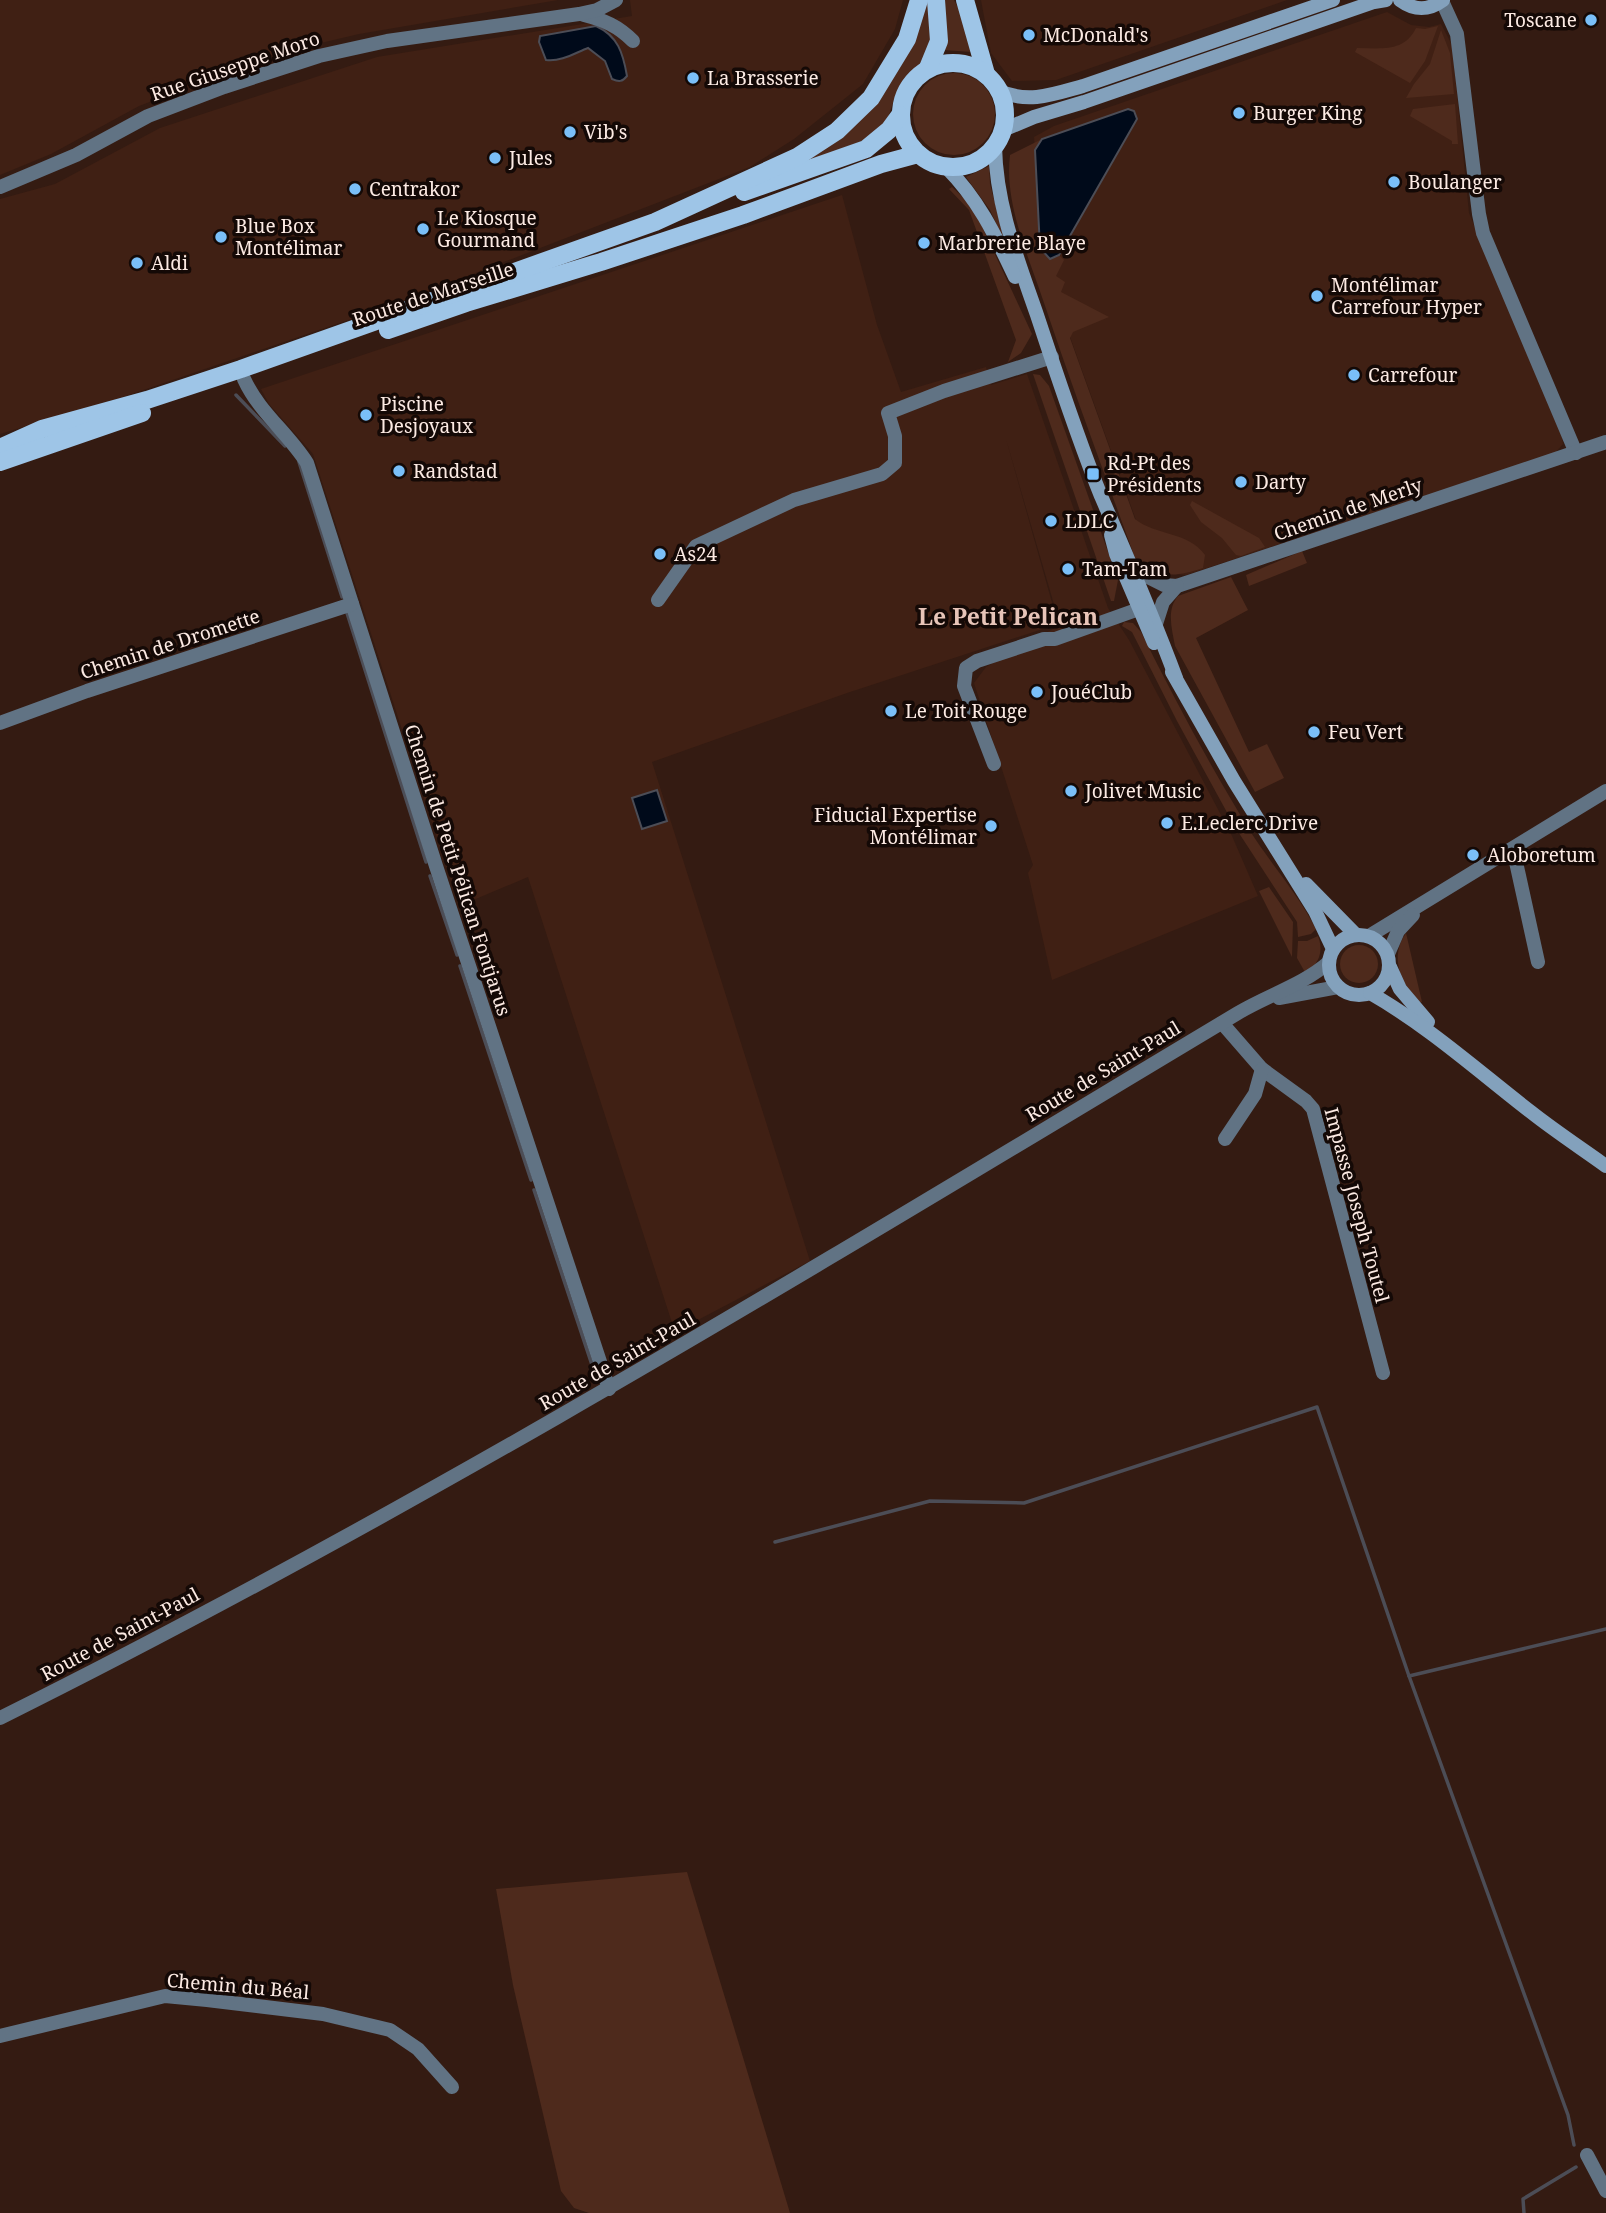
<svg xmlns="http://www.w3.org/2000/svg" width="1606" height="2213" viewBox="0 0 1606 2213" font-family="'Noto Serif',serif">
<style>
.built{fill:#402014}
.green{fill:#4e2a1c}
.water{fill:#000a1a;stroke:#4c4d56;stroke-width:2}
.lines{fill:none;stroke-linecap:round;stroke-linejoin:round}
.stream{stroke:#4c4d56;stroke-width:3.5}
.minor{stroke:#617384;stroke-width:14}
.tertiary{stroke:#617384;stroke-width:14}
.secondary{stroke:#83a1bc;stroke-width:14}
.primary{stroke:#9ec5e7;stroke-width:18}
.poi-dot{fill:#7abff8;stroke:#140906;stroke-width:2.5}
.labels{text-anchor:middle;stroke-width:7;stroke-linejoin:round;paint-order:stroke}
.poi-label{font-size:19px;fill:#fceae3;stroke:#140906;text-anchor:start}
.street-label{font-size:19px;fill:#fceae3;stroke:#140906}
.quarter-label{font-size:23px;font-weight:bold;fill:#e7c4b8;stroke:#140906}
</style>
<rect width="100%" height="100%" fill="#341b12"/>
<g class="built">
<path d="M 0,0 L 558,0 L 359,34 L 274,54 L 139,106 L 51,154 L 0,175 Z"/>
<path d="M 630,0 L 903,0 L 895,29 L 863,84 L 794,139 L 750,167 L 395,304 L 123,397 L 0,434 L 0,199 L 55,184 L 160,128 L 377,57 L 632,16 Z"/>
<path d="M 981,0 L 1287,0 L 1056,80 L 1012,81 L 991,53 Z"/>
<path d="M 1387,12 L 1411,25 L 1429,27 L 1441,24 L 1452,45 L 1469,213 L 1562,437 L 1563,444 L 1555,453 L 1186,575 L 1176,574 L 1150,559 L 1043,262 L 1034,137 L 1054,126 Z"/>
<path d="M 842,195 L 877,325 L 901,392 L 986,367 L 991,385 L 1027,374 L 1108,608 L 1129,640 L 1232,836 L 1258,896 L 1052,980 L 1028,873 L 1033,865 L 974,683 L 986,667 L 1060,625 L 1006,439 L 1058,624 L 847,693 L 652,762 L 810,1261 L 675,1332 L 528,877 L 459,906 L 313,454 L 269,404 L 261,389 Z"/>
</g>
<g class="green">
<path d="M 926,0 L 933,0 C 934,14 935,48 926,58 C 918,69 907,74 900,86 C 890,104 892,117 878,135 L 766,177 L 858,121 Z"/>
<path d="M 942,0 L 954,0 L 965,21 L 972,52 L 943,50 Z"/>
<path d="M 1438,26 L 1425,61 L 1410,83 L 1355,52 L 1357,48 C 1380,48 1404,53 1416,28 L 1425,29 Z"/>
<path d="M 1441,30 L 1450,53 L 1454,94 L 1406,98 L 1414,84 L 1430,64 Z"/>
<circle cx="954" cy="114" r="41"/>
<path d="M 1455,104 L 1458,144 L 1452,144 L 1452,141 L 1410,116 L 1413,109 Z"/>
<path d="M 1042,139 L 1035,150 L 1049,259 L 1059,255 L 1064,260 L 1056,276 L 1065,282 L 1061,292 L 1109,317 L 1073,332 L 1070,338 L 1135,519 C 1156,536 1188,531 1205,555 L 1203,568 C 1172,578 1162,578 1135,558 C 1104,472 1072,387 1043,300 C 1028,255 1004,203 1010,155 Z"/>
<path d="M 989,166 L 990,184 L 1005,243 L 990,210 L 966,177 Z"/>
<path d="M 952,187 L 973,207 L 1032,334 L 1021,353 L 1008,362 L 1016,340 L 969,210 L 949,189 Z"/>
<path d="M 1033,374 L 1040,375 L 1049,386 L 1118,580 L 1114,601 L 1111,601 Z"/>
<path d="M 1192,501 L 1259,538 L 1265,547 L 1241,556 L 1236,555 L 1222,538 L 1201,522 L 1190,505 Z"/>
<path d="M 1302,551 L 1307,563 L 1249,586 L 1246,575 Z"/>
<path d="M 1231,577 L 1248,610 L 1196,638 L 1249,752 L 1267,744 L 1284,778 L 1255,792 L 1175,646 C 1172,629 1166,610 1178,596 Z"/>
<path d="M 1124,622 L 1133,623 L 1141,632 C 1175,700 1210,766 1250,831 C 1271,864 1298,894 1316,929 L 1311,934 L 1298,937 L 1297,922 L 1235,827 L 1177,721 L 1132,632 L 1122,626 Z"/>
<path d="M 1269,887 L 1293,922 L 1292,957 L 1259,891 Z"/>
<path d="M 1406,933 L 1422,1002 L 1416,1002 C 1401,981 1389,957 1406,933 Z"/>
<path d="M 1318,936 C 1324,952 1319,963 1306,974 L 1297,958 L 1298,941 L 1307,941 Z"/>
<circle cx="1359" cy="964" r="19"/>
<path d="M 687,1872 L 790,2213 L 589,2213 L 574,2208 L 561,2191 L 513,1985 L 496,1889 Z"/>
</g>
<g class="water">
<path d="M 596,26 C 618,36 623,53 627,76 C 622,82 619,82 612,79 L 605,61 L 588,48 C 575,53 561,62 546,60 L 539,42 L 540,36 Z"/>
<path d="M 1128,109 L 1134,111 L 1137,119 L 1059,255 L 1050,259 L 1040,248 L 1035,150 L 1042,139 Z"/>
<path d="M 657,790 L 667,821 L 642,829 L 632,798 Z"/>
</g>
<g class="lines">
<g class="stream">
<path d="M 236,395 L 285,446"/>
<path d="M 299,462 L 342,597"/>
<path d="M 347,613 L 426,862"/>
<path d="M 430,876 L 457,955"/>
<path d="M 460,966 L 531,1180"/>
<path d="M 534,1190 L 597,1380"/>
<path d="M 775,1542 L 930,1501 L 1024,1503 L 1317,1407 L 1409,1676 L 1606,1629"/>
<path d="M 1409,1676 L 1568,2115 L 1574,2145"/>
<path d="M 1524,2213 L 1523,2199 L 1576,2167"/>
</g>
<g class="minor">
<path d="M 1442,1 L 1457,34 L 1479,214 L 1483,233 L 1576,453"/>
<path d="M 584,15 C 604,20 618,26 633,41"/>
<path d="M 0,187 L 76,155 L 148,116 L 224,87 L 319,56 L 387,41 L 579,14 L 597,10 L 616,0"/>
<path d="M 244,379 C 259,412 288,433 307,463 L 436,866 L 609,1389"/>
<path d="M 1134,570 L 1164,585 L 1177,586 L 1606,442"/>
<path d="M 658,600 L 696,546 L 794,500 L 882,474 L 895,463 L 895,436 L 888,413 L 944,391 L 1052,357"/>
<path d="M 1156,624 L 1163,602 L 1177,586"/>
<path d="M 0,723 L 87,691 L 352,604"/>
<path d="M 994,764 L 964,686 L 966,668 L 977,661 L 1044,639 L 1055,639 L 1139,609"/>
<path d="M 1511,851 L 1516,862 L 1538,962"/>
<path d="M 1222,1023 L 1262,1069 L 1306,1101 L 1313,1109 L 1383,1373"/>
<path d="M 1225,1139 L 1255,1094 L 1262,1069"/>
<path d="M 0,2036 L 165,1996 L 207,2000 L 323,2014 L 390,2030 L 418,2049 L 452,2087"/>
<path d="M 1587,2155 L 1606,2191"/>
</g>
<g class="tertiary">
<path d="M 1369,936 L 1606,791"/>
<path d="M 1388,954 L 1398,931 L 1413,915"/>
<path d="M 1279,998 L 1338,987"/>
<path d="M 0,1718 C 426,1506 831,1257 1238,1013 C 1268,995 1303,985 1329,962"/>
</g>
<g class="secondary">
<path d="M 1400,0 C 1415,11 1428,11 1443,0"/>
<path d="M 999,91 C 1029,104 1054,94 1083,86 L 1333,0"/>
<path d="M 1003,130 L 1034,117 L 1084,102 L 1374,2 L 1386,0"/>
<path d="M 995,146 C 996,206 1018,260 1037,315 C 1057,375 1077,437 1101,496 C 1127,556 1153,616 1176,678"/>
<path d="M 946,167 C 979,200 995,235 1015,277"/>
<path d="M 1111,535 L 1116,554 L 1154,643"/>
<path d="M 1172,672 L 1234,781 L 1315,911 L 1333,949"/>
<path d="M 1306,884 L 1355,934"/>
<circle cx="1359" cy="965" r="30"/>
<path d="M 1390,967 L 1400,989 L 1428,1022"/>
<path d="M 1370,993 C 1428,1026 1478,1071 1531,1112 C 1555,1131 1581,1148 1606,1166"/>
</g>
<g class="primary">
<path d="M 965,0 L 986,74"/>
<circle cx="953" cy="115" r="52"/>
<path d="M 928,68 L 939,41 L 936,0"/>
<path d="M 744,192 L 866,149 L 889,130 L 900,115"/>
<path d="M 388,330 L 466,303 L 601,262 L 743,215 L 881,164 L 918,154"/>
<path d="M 0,448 L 42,429 L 147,400 L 241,369 L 655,222 L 797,157 L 837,131 L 871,98 L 907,39 L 919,0"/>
<path d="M 0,462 L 142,413"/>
</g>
</g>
<g class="poi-dot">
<circle cx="1591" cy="20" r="7"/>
<circle cx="1029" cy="35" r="7"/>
<circle cx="693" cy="78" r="7"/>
<circle cx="1239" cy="113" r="7"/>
<circle cx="570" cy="132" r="7"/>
<circle cx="495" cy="158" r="7"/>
<circle cx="1394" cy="182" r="7"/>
<circle cx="355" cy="189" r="7"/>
<circle cx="423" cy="229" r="7"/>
<circle cx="221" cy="237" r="7"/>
<circle cx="924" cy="243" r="7"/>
<circle cx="137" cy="263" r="7"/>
<circle cx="1317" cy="296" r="7"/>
<circle cx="1354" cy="375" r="7"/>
<circle cx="366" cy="415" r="7"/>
<circle cx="399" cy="471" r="7"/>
<rect x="1086" y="467" width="14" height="14" rx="3.5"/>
<circle cx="1241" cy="482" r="7"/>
<circle cx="1051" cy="521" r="7"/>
<circle cx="660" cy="554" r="7"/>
<circle cx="1068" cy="569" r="7"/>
<circle cx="1037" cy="692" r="7"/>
<circle cx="891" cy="711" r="7"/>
<circle cx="1314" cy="732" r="7"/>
<circle cx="1071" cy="791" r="7"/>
<circle cx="1167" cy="823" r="7"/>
<circle cx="991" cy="826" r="7"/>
<circle cx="1473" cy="855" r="7"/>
</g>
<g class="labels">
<g class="poi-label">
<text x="1577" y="27" text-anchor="end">Toscane</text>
<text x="1043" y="42">McDonald's</text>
<text x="707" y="85">La Brasserie</text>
<text x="1253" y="120">Burger King</text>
<text x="584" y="139">Vib's</text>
<text x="509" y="165">Jules</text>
<text x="1408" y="189">Boulanger</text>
<text x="369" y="196">Centrakor</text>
<text x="437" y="225">Le Kiosque<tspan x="437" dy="22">Gourmand</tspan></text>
<text x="235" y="233">Blue Box<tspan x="235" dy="22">Montélimar</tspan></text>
<text x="938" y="250">Marbrerie Blaye</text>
<text x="151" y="270">Aldi</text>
<text x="1331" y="292">Montélimar<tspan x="1331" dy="22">Carrefour Hyper</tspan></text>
<text x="1368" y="382">Carrefour</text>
<text x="380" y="411">Piscine<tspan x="380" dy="22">Desjoyaux</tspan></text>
<text x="1107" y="470">Rd-Pt des<tspan x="1107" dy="22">Présidents</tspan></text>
<text x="413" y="478">Randstad</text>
<text x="1255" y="489">Darty</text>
<text x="1065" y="528">LDLC</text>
<text x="674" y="561">As24</text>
<text x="1082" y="576">Tam-Tam</text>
<text x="1051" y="699">JouéClub</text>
<text x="905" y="718">Le Toit Rouge</text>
<text x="1328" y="739">Feu Vert</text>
<text x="1085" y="798">Jolivet Music</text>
<text x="977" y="822" text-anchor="end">Fiducial Expertise<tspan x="977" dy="22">Montélimar</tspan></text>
<text x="1181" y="830">E.Leclerc Drive</text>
<text x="1487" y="862">Aloboretum</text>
</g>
<g class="street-label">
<text transform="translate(235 66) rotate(-19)" y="7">Rue Giuseppe Moro</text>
<text transform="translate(433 294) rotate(-18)" y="7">Route de Marseille</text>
<text transform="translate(1348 509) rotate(-19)" y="7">Chemin de Merly</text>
<text transform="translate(170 644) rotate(-18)" y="7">Chemin de Dromette</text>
<text transform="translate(458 870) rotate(72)" y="7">Chemin de Petit Pélican Fontjarus</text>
<text transform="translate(1103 1071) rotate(-31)" y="7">Route de Saint-Paul</text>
<text transform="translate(1357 1205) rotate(75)" y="7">Impasse Joseph Toutel</text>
<text transform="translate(617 1361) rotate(-30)" y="7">Route de Saint-Paul</text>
<text transform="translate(120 1634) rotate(-28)" y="7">Route de Saint-Paul</text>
<text transform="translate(238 1986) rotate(5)" y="7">Chemin du Béal</text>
</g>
<g class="quarter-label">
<text x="1008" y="625">Le Petit Pelican</text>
</g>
</g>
</svg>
